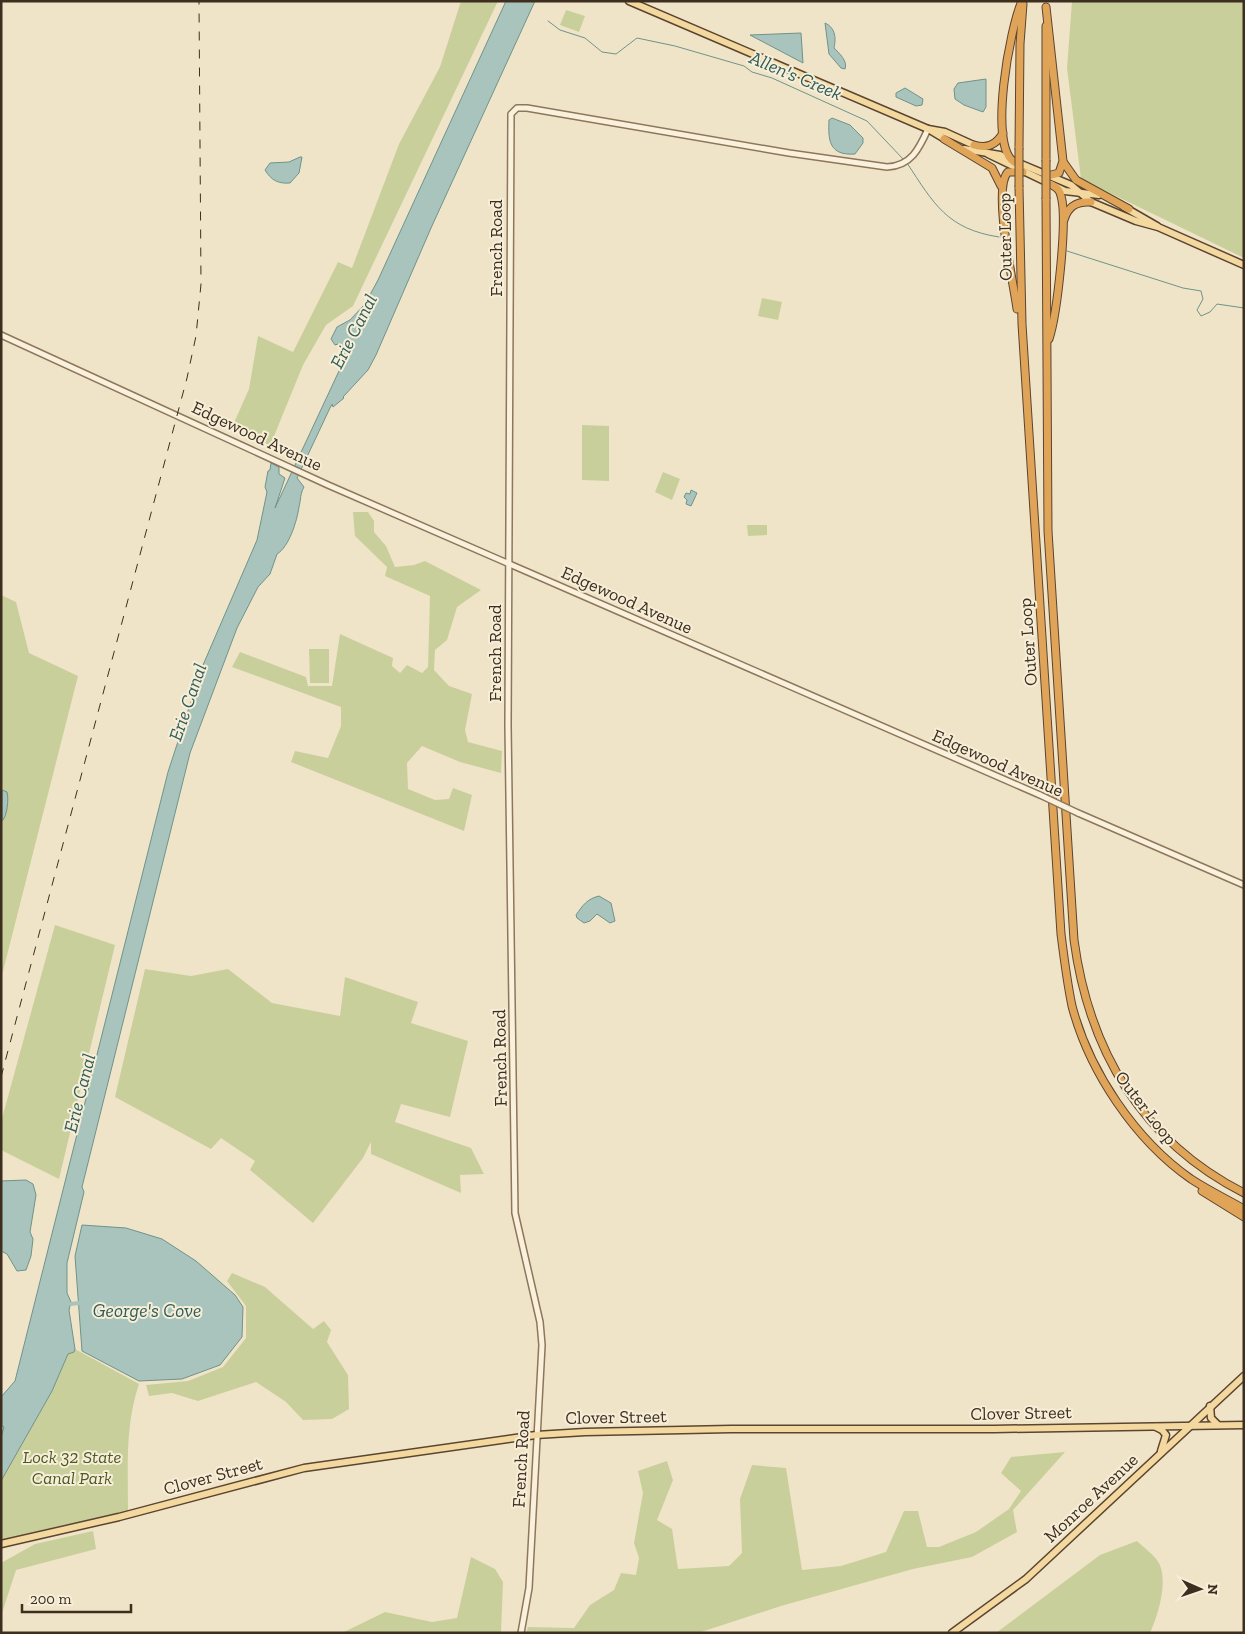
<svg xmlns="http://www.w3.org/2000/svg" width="1245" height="1634" viewBox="0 0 1245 1634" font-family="'Zilla Slab',serif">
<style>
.green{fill:#c9cf9b}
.water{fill:#a9c4bc;stroke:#6f938a}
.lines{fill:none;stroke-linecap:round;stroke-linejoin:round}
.stream{stroke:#6f938a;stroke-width:1}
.canal{stroke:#a9c4bc;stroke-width:4}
.minor-casing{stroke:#8d765c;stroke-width:8}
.major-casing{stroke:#5b4430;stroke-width:9}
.highway-casing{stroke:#5b4430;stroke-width:9}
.minor{stroke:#faf1dc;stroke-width:5}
.major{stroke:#f3d9a0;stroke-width:6}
.highway{stroke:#e0a458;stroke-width:7}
.rail{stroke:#3d2e20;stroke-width:1;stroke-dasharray:9 9;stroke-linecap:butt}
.minor-bridge-casing{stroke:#8d765c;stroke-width:8;stroke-linecap:butt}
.highway-bridge-casing{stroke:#5b4430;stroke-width:9;stroke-linecap:butt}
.minor-bridge{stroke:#faf1dc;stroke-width:5}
.highway-bridge{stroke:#e0a458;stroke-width:7}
.labels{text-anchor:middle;stroke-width:4;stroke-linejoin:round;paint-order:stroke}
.street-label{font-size:18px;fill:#3d2e20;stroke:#f7eed8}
.park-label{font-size:18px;font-style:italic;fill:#4d5a26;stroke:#f7eed8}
.water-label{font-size:19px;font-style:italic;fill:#2f5d5a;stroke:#f7eed8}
</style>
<rect width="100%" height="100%" fill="#f0e4c8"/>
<g class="green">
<path d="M 461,1 L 498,1 L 353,306 L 326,325 L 303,365 L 270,446 L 233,425 L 249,389 L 258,336 L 293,352 L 338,262 L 352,268 L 399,144 L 440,67 Z"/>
<path d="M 1072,1 L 1244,1 L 1244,258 L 1081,179 L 1067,68 Z"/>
<path d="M 566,10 L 585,16 L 579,32 L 560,25 Z"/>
<path d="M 762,298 L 782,302 L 778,320 L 758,316 Z"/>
<path d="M 582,425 L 609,426 L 609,481 L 582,480 Z"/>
<path d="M 663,472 L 680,479 L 672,500 L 655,492 Z"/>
<path d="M 353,512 L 368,512 L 374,521 L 374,532 L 386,546 L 395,567 L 414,565 L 425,561 L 481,590 L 457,607 L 447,640 L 435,650 L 434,670 L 449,686 L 472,694 L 465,730 L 468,742 L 502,751 L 501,773 L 460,762 L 422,746 L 407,763 L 408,789 L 435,800 L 449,799 L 453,788 L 472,795 L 464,831 L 291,762 L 295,751 L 328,758 L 341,726 L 341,707 L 232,667 L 240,652 L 306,677 L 308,686 L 332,686 L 340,634 L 393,658 L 392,666 L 400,673 L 407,665 L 422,673 L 428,667 L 430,596 L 385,576 L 387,567 L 355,536 Z"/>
<path d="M 747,525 L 767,525 L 767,535 L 748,536 Z"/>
<path d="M 1,595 L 16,602 L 29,653 L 78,676 L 1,979 Z"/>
<path d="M 309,649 L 329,649 L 329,683 L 310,683 Z"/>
<path d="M 55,925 L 115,945 L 59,1179 L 1,1150 L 1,1122 Z"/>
<path d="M 145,969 L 191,976 L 228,969 L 272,1003 L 340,1016 L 345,977 L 418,1002 L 411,1023 L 468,1041 L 450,1117 L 401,1104 L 395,1122 L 471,1148 L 484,1174 L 460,1175 L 461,1193 L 371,1154 L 371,1142 L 363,1158 L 313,1223 L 250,1170 L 255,1161 L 221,1138 L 211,1149 L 115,1097 Z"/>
<path d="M 232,1273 L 265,1287 L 313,1329 L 324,1321 L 331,1330 L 327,1342 L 348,1375 L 349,1409 L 332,1419 L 303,1420 L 286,1402 L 256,1382 L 198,1401 L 172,1393 L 149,1396 L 146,1385 L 188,1381 L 223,1367 L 246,1338 L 246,1306 L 227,1281 Z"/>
<path d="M 75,1349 L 139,1384 C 125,1425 128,1468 128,1511 L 1,1540 L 1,1481 L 52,1391 L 68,1354 L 74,1352 Z"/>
<path d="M 1065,1452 L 1013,1510 L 1017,1532 L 972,1557 L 913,1569 L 781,1606 L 698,1633 L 526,1633 L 528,1627 L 574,1628 L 590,1605 L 614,1590 L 621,1573 L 636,1575 L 639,1558 L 634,1543 L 643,1493 L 638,1471 L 667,1461 L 673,1480 L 657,1520 L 672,1529 L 678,1569 L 729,1566 L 742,1553 L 740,1499 L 752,1465 L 786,1468 L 802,1570 L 841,1566 L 886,1552 L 904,1511 L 918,1511 L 927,1547 L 939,1547 L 976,1532 L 1009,1509 L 1021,1491 L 1001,1473 L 1011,1457 Z"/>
<path d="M 93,1531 L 96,1549 L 16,1570 L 1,1616 L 1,1563 L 35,1544 Z"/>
<path d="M 1137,1541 C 1143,1547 1152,1553 1157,1560 C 1170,1577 1158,1616 1150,1633 L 996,1633 L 1100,1555 Z"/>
<path d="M 471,1557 L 495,1569 L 503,1582 L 501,1633 L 342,1633 L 385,1612 L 432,1622 L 457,1618 Z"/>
</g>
<g class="water">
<path d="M 506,1 L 535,1 L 431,228 L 376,355 L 368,370 L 343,397 L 344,398 L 333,407 L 332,404 L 329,410 L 297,478 L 304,487 C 300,494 301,499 299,507 C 297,521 289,547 277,554 L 270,574 L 258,587 L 237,628 L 190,753 L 82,1187 L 84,1192 L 67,1263 L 67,1293 L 71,1302 L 69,1310 L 75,1349 L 74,1352 L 68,1354 L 52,1391 L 1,1481 L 1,1437 L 4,1427 L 1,1425 L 1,1397 L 15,1381 L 168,772 L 203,665 L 257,540 L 267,492 L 265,487 L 268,471 L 270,470 L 271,463 L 279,467 L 279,474 L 285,478 L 275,508 L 346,356 L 338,344 L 335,345 L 331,339 L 337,327 L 350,320 L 365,304 L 378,280 Z"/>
<path d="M 825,23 C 836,28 836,39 834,48 C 839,53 848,61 845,69 L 841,68 L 829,54 Z"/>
<path d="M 801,33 L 803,63 L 750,35 Z"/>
<path d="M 986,79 L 986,107 L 983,112 L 964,105 L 955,99 L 954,89 L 958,83 Z"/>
<path d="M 905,88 L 923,99 L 922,105 L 916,106 L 896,97 L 896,93 Z"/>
<path d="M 832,118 L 850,125 L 863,138 L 863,143 L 855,154 C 829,156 828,140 829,120 Z"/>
<path d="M 300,157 L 302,157 L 299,173 L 290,183 C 278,184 271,180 265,170 L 270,163 L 289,162 Z"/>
<path d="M 691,490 L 697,493 L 691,506 L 686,504 L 687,500 L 684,497 L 686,493 L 690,494 Z"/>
<path d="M 2,790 L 7,792 C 9,799 7,817 2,821 Z"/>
<path d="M 599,896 L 611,903 L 615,921 L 610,923 L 597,914 L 590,921 L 584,923 L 577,918 L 576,915 C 583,905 587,899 599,896 Z"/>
<path d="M 26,1180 L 33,1184 L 36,1195 L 30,1232 L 33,1239 L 31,1256 L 26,1270 L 17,1271 L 7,1254 L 1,1251 L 1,1181 Z"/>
<path d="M 82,1225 L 126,1228 L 162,1239 L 196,1261 L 235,1295 L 243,1307 L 242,1337 L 220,1365 L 182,1379 L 139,1381 L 82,1351 L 75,1256 Z"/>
</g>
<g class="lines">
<g class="stream">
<path d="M 548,21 L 560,30 L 585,38 L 602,52 L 616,54 L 637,38 L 675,46 L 744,66 L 752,72 L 772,78 L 867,121 L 904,160"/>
<path d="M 907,163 C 934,204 947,229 999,237"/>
<path d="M 1067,251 L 1183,288 L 1201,291 L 1203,299 L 1197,310 L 1201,316 L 1210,312 L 1217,304 L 1244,308"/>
</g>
<path class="canal" d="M 71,1304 L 79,1303"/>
<g class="minor-casing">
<g id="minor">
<path d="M 1,335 L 328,485 L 1040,795"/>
<path d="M 1078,813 L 1244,885"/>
<path d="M 521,1633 L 529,1588 L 542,1345 L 540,1322 L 515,1213 L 508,726 L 511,114 L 517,108 L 527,108 L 789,153 L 887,167 C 911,166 919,149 928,129"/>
</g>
</g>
<g class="major-casing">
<g id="major">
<path d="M 629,1 L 928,129 L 948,141"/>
<path d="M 928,129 L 945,132 L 978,147"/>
<path d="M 964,149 L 1000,155 L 1071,185 L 1091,202 L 1136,221 L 1158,227 L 1244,265"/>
<path d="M 988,154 L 1065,191 L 1099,195"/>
<path d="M 1124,207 L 1157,226"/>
<path d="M 1210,1406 L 1211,1418 L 1218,1425"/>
<path d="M 1156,1427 L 1162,1430 L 1166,1435 L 1161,1451"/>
<path d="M 1,1544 L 119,1517 L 304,1468 L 536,1435 L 585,1432 L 731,1429 L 994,1429 L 1244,1425"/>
<path d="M 952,1633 L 1026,1579 L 1244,1376"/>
</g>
</g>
<g class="highway-casing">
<g id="highway">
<path d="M 1046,7 L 1063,161 L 1059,173 L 1047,176"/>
<path d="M 1046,26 L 1046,160"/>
<path d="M 944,139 L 992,168 L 1001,186"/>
<path d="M 974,145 C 987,149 996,145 1003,133"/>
<path d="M 1019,148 L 1020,44 L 1023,4"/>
<path d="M 1014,162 C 988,145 1010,27 1022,1"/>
<path d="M 1064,163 L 1076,180 L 1129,209"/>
<path d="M 1019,187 L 1022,324 L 1061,934 C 1064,958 1067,982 1072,1006 C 1089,1071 1135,1140 1191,1179 C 1208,1190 1226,1199 1244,1209"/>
<path d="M 1046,199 L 1048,531 L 1074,940 C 1089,1051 1142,1141 1244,1193"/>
<path d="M 1064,220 C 1068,206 1077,201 1091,202"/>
<path d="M 1017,309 C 1014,285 992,188 1008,172 L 1023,172"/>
<path d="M 1049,339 C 1057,315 1068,219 1061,196 C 1060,190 1057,188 1052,185"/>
<path d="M 1202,1191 L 1244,1217"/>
</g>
</g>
<use href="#minor" class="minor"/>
<use href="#major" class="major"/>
<use href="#highway" class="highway"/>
<path class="rail" d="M 1,1077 L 187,378 L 196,336 L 201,284 L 199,1"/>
<g class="minor-bridge-casing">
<path id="minor-bridge" d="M 1040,795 L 1078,813"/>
</g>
<g class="highway-bridge-casing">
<g id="highway-bridge">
<path d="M 1019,148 L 1019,187"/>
<path d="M 1046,160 L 1046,199"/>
</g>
</g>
<use href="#minor-bridge" class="minor-bridge"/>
<use href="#highway-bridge" class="highway-bridge"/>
</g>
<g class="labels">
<g class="street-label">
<text transform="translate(1005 237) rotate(-91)" y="6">Outer Loop</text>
<text transform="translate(496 248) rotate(-90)" y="6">French Road</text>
<text transform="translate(257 436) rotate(25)" y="6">Edgewood Avenue</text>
<text transform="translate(627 600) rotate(24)" y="6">Edgewood Avenue</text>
<text transform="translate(1028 642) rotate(-94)" y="6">Outer Loop</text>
<text transform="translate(495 653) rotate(-90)" y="6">French Road</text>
<text transform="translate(998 763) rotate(24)" y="6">Edgewood Avenue</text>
<text transform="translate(500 1058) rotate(-91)" y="6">French Road</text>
<text transform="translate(1146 1108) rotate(52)" y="6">Outer Loop</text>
<text transform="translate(1021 1413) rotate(-1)" y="6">Clover Street</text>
<text transform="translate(616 1417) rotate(-1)" y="6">Clover Street</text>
<text transform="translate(521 1459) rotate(-87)" y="6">French Road</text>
<text transform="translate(213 1476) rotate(-15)" y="6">Clover Street</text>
<text transform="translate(1091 1498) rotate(-43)" y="6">Monroe Avenue</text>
</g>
<g class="park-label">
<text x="72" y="1463">Lock 32 State<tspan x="72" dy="21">Canal Park</tspan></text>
</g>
<g class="water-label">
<text transform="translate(796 75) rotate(23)" y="7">Allen's Creek</text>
<text transform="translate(353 331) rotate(-63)" y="7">Erie Canal</text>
<text transform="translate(187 702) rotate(-71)" y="7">Erie Canal</text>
<text transform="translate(79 1093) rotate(-76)" y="7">Erie Canal</text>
<text x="147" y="1317">George's Cove</text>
</g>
</g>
<rect width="1245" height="1634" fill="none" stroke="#3d2e20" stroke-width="5"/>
<g transform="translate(1200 1589) rotate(92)" stroke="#f7eed8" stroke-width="4" paint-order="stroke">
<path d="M0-4L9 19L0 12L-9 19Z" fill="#3d2e20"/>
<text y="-8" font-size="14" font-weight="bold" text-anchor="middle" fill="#3d2e20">N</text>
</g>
<path d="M22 1604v8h109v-8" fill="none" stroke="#3d2e20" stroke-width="2.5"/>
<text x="30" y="1604" font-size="15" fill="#3d2e20" stroke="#f7eed8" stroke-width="4" paint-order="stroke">200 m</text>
</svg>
